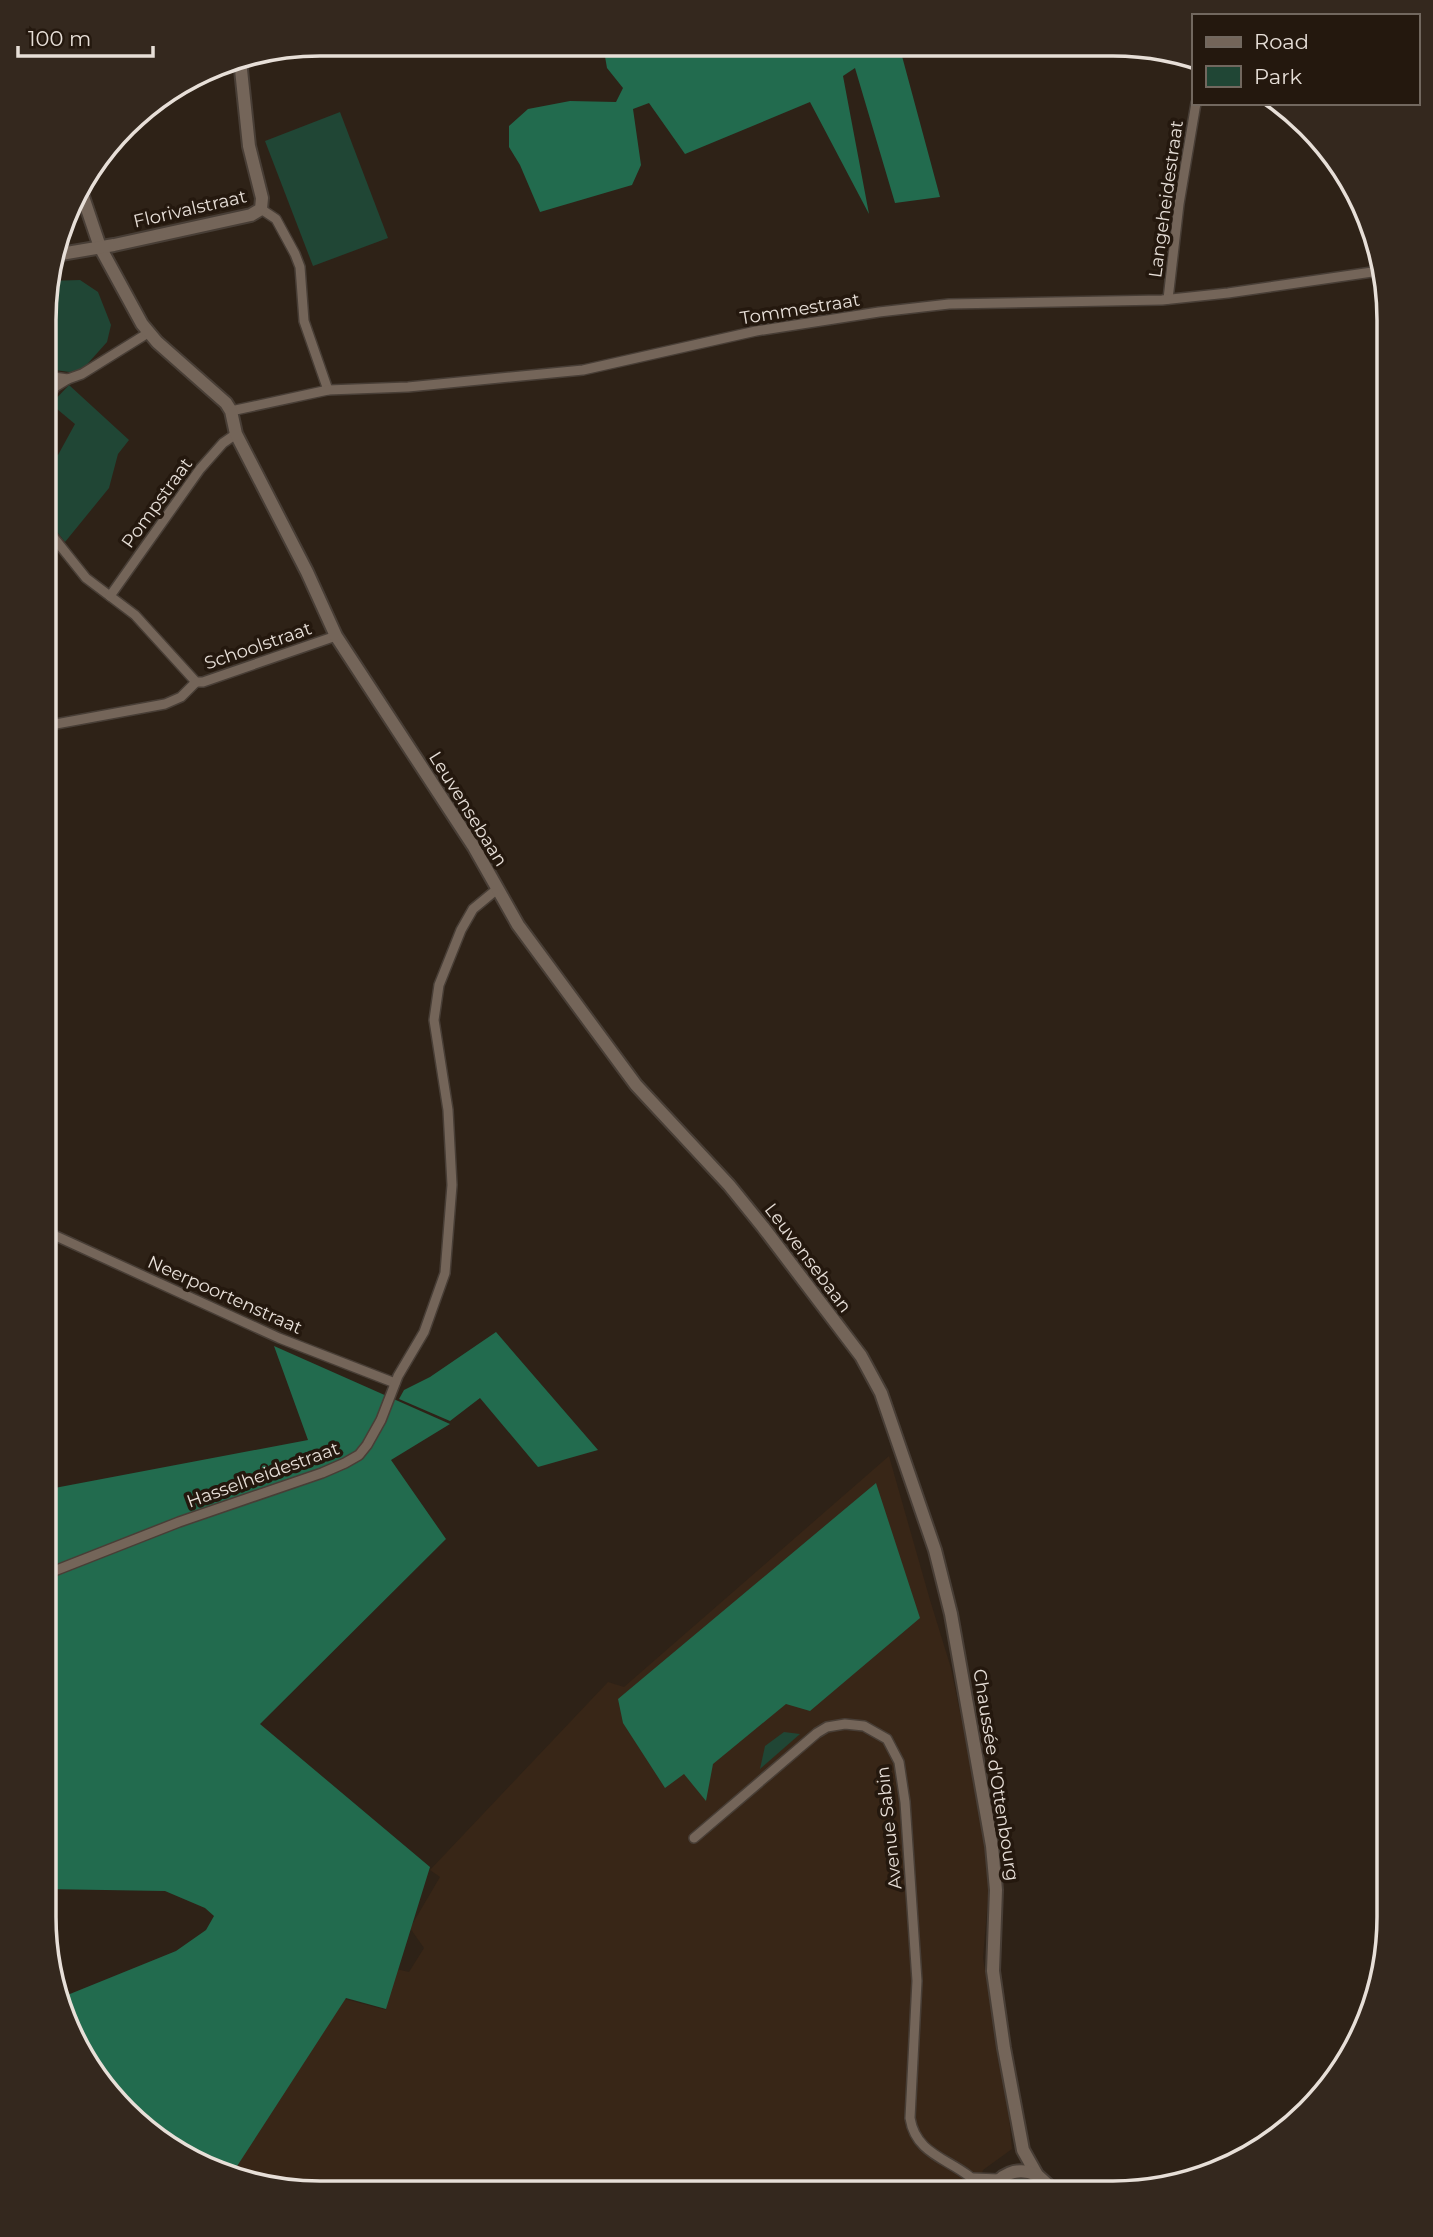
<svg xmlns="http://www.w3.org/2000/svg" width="1433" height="2237" viewBox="0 0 1433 2237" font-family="Montserrat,sans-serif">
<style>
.built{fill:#382617}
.green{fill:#204635}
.forest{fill:#226b4e}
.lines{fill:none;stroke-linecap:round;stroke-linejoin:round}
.street-casing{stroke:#483e36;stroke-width:12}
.secondary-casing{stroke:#483e36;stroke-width:16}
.street{stroke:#746559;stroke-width:9}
.secondary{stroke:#746559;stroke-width:12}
.labels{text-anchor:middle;stroke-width:7;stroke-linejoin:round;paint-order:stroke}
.street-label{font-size:18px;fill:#e7dfd8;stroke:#24180e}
.rim{fill:none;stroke:#e7dfd8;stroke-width:3.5}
</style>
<rect width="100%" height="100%" fill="#2e2217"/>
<path class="built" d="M 889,1456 L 930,1600 L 951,1668 L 991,1864 L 983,1958 L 1009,2116 L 1012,2149 L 983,2170 L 976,2193 L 285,2191 L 230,2176 L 341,1998 L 386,2010 L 388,1967 L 409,1972 L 424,1948 L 410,1928 L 440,1877 L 430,1870 L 608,1682 L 624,1687 Z"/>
<g class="green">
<path d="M 340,112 L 388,238 L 313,266 L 265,141 Z"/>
<path d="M 80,280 L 98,292 L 111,325 L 107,342 L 82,370 L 70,372 L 46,369 L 47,281 Z"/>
<path d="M 69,385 L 129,440 L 118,454 L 109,488 L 65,542 L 46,518 L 46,466 L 53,453 L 58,455 L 75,424 L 51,404 Z"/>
<path d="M 784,1732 L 800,1734 L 760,1769 L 765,1746 Z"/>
<path d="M 1022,2177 L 1033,2180 L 1045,2193 L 997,2193 C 1003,2183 1010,2178 1022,2177 Z"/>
</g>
<g class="forest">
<path d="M 603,45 L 899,45 L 940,197 L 895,203 L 855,68 L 843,76 L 869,214 L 810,102 L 685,154 L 649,103 L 633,109 L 641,165 L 632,185 L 540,212 L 520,165 L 509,147 L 509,126 L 528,109 L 570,101 L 616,102 L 623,88 L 607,68 Z"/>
<path d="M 496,1332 L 598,1450 L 538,1467 L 480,1398 L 450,1421 L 399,1399 L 404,1390 L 430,1377 Z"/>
<path d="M 274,1346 L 450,1424 L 391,1460 L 446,1539 L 260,1724 L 430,1867 L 386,2009 L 346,1998 L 230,2177 L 215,2172 L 152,2136 L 101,2085 L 65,2023 L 60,1998 L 176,1951 L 206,1930 L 214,1916 L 205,1908 L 165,1891 L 44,1889 L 44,1490 L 308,1440 Z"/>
<path d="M 876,1483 L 920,1618 L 810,1711 L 786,1704 L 713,1764 L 706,1801 L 684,1774 L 665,1788 L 623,1723 L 618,1699 Z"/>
</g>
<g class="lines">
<g class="street-casing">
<g id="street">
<path d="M 261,209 L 276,219 L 295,254 L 300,267 L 304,321 L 328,390"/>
<path d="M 1168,299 L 1179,204 L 1196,103"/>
<path d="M 46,376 L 68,379 L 82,374 L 148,333"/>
<path d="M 46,400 L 55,387 L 68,379"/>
<path d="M 231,411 L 328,390 L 408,387 L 583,370 L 756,331 L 879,312 L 949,304 L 1162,300 L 1228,293 L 1379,271"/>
<path d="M 46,528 L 86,578 L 135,615 L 196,682 L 203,682 L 336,636"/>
<path d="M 110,596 L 200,469 L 223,443 L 236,434"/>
<path d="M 45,726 L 165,704 L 181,697 L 196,682"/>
<path d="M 45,1231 L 279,1338 L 395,1383"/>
<path d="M 44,1575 L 179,1522 L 322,1473 L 345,1463 L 359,1455 L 367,1445 L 381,1420 L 398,1376 L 424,1332 L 445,1273 L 452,1185 L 448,1110 L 434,1020 L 439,985 L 461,930 L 473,909 L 496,890"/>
<path d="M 694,1838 L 817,1733 L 827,1727 L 845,1724 L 864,1726 L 887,1739 L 899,1762 L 905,1802 L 917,1981 L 910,2118 C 917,2162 964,2159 984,2193"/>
<path d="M 973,2178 L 999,2179"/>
</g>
</g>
<g class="secondary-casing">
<g id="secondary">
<path d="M 80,188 L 100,247 L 142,324 L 157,342 L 226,403 L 231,411 L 236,434 L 307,572 L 336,636 L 474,847 L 518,925 L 636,1085 L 729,1185 L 763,1227 L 861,1356 L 881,1393 L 935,1550 L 951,1614 L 992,1846 L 996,1890 L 993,1971 L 1004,2048 L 1023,2150 L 1037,2175 L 1048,2185 L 1052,2193"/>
<path d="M 55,255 L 114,245 L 251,215 L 261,209 L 262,198 L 249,146 L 240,60"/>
<path d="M 990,2193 C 999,2174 1017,2166 1037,2175"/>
</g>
</g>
<use href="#street" class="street"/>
<use href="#secondary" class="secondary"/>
</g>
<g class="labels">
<g class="street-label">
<text transform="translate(1166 199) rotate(-82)" y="6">Langeheidestraat</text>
<text transform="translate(190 209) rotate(-13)" y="6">Florivalstraat</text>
<text transform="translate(800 309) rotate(-9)" y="6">Tommestraat</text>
<text transform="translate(157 503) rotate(-54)" y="6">Pompstraat</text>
<text transform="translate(258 646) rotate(-19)" y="6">Schoolstraat</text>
<text transform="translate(468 809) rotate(58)" y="6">Leuvensebaan</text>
<text transform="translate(808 1258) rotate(53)" y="6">Leuvensebaan</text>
<text transform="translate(225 1295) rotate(24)" y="6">Neerpoortenstraat</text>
<text transform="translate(263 1475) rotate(-20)" y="6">Hasselheidestraat</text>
<text transform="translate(996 1775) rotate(81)" y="6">Chaussée d'Ottenbourg</text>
<text transform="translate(889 1828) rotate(-96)" y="6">Avenue Sabin</text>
</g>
</g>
<path d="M0 0H1433V2237H0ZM320 56H1113A264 264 0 0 1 1377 320V1917A264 264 0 0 1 1113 2181H320A264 264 0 0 1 56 1917V320A264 264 0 0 1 320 56Z" fill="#34281e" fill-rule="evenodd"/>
<path class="rim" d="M320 56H1113A264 264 0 0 1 1377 320V1917A264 264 0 0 1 1113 2181H320A264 264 0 0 1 56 1917V320A264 264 0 0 1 320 56Z"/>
<rect x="1192" y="14" width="228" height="91" fill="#24180e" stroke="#72685f" stroke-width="2"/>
<rect x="1206" y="37" width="35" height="10" fill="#746559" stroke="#72685f" stroke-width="2"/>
<text x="1254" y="49" font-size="21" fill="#e7dfd8">Road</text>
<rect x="1206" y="66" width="35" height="21" fill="#204635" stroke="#72685f" stroke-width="2"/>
<text x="1254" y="84" font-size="21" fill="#e7dfd8">Park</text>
<path d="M18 46v10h135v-10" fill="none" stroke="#e7dfd8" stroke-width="3.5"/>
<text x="28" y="46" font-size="21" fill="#e7dfd8" stroke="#24180e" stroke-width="5" paint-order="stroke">100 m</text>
</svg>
